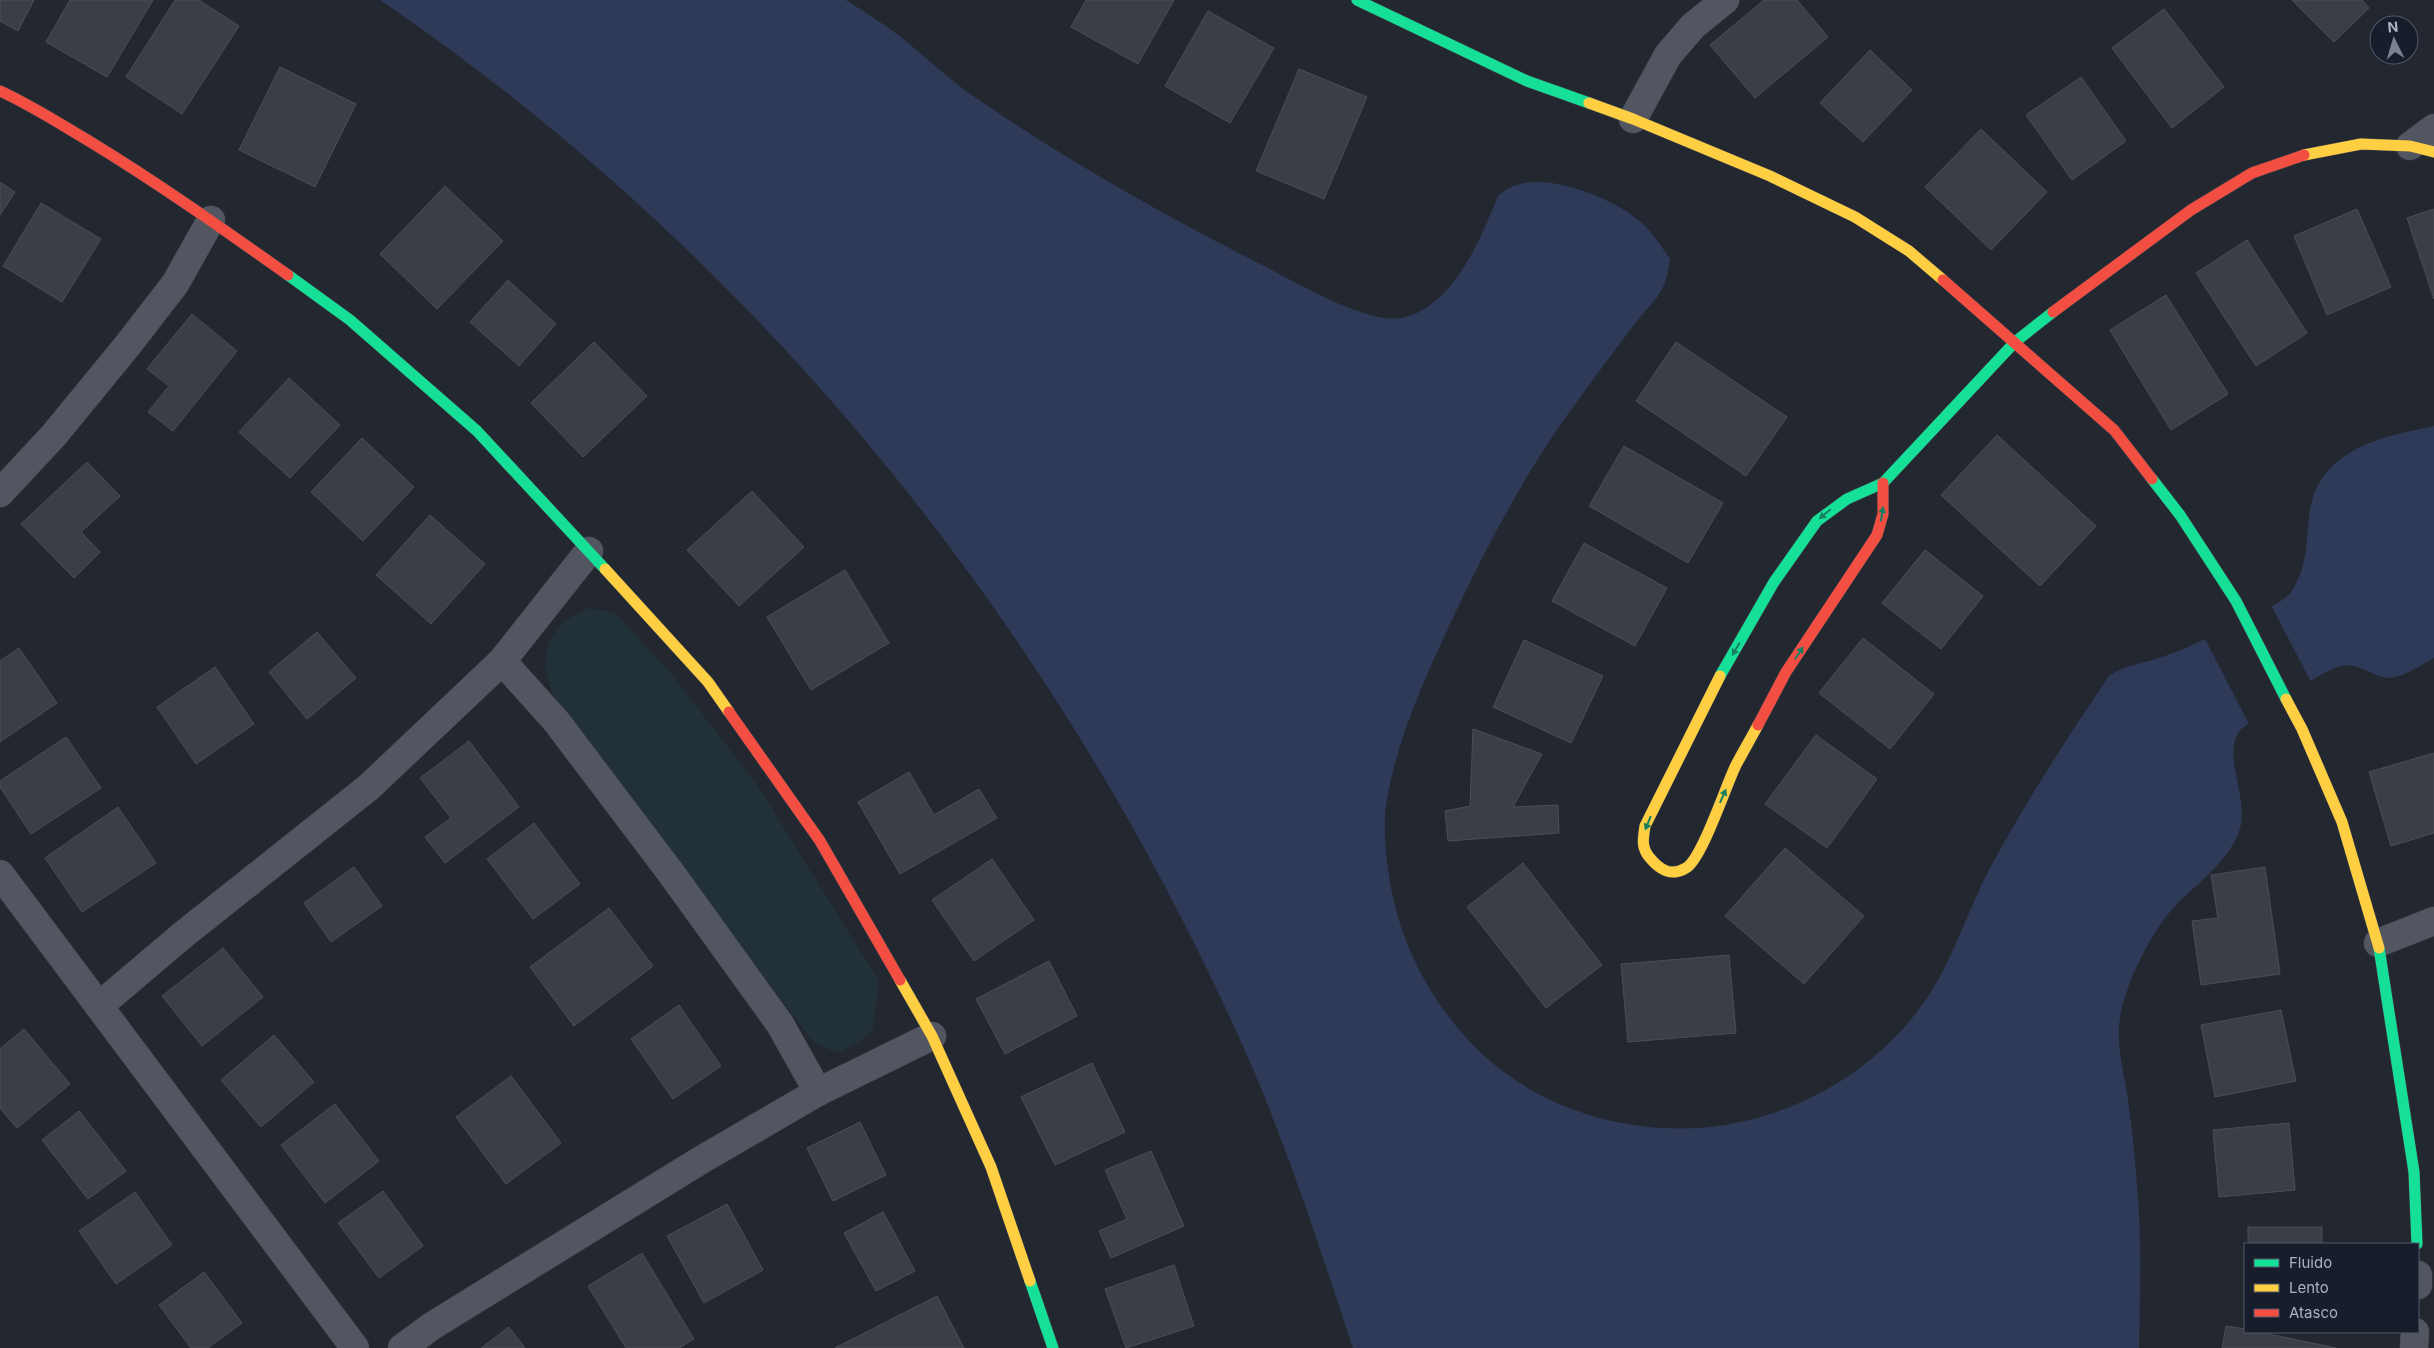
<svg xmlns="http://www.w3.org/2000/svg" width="2434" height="1348" viewBox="0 0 2434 1348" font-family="Inter,sans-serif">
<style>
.green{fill:#213137}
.water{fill:#2e3a57}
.pier{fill:#232730}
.building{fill:#3b3e47;stroke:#4a4e58}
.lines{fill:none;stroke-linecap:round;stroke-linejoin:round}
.street-casing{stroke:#3f424a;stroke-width:29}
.fast-casing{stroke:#3f424a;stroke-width:12}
.slow-casing{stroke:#3f424a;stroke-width:12}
.jam-casing{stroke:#3f424a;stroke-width:12}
.street{stroke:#525660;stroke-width:28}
.fast{stroke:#16e098;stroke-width:11}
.slow{stroke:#ffcf43;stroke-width:11}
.jam{stroke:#f24e42;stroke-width:11}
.oneway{fill:#167e61}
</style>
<rect width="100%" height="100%" fill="#232730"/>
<path class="green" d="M 589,608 L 614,612 L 670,672 L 758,786 L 879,981 L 873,1029 L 858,1043 L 837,1053 L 813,1042 L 553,695 L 545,669 L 548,643 L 564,621 Z"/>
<path class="water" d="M 380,0 L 846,0 C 863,11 881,22 897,34 C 920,52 942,73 966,91 C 1062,158 1165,216 1270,269 C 1300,285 1368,324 1401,318 C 1453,308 1480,240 1498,196 C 1502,193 1506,189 1511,187 C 1546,170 1616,199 1642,223 C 1653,233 1661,246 1670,259 C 1668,268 1668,277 1664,285 C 1659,298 1646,309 1637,321 C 1612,354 1587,387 1563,421 C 1519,484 1483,554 1450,624 C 1424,680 1398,737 1387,799 C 1383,819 1385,841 1387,861 C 1395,934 1426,998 1478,1050 C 1527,1098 1595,1124 1663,1128 C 1770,1134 1878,1079 1934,987 C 1957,948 1970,905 1991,866 C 2027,800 2067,738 2109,676 C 2126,664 2146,663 2165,656 C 2194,646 2221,631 2248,617 C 2260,611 2275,606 2285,598 C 2294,592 2300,575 2303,565 C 2309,544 2306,522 2312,501 C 2327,447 2386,436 2434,426 L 2434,658 C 2421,665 2404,677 2389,678 C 2374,678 2358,662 2341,666 C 2314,674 2266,712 2241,729 C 2219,756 2253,801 2238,834 C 2226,864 2196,884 2174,907 C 2154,930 2140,957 2129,985 C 2111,1031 2121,1054 2128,1100 C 2132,1128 2135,1157 2137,1186 C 2142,1240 2140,1294 2139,1348 L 1353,1348 C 1319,1246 1286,1142 1242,1044 C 1054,625 760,259 380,0 Z"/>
<path class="pier" d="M 2270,603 L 2312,684 L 2250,726 L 2204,637 Z"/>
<g class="building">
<path d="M 0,0 L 34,0 L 18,31 L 0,21 Z"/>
<path d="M 70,0 L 153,0 L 107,77 L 46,42 Z"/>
<path d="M 175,0 L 199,0 L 239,26 L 182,114 L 126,77 Z"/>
<path d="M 1086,0 L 1174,0 L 1138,64 L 1071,27 Z"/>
<path d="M 1764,0 L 1797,0 L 1828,37 L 1755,98 L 1710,45 Z"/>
<path d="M 2292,0 L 2362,0 L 2369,8 L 2334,42 Z"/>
<path d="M 2164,9 L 2224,87 L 2172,128 L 2112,48 Z"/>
<path d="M 1208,11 L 1274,48 L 1230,123 L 1165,86 Z"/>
<path d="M 1870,50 L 1912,90 L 1863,142 L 1820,103 Z"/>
<path d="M 280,67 L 356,104 L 315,187 L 239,150 Z"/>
<path d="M 1299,69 L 1367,97 L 1324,199 L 1256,171 Z"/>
<path d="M 2081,77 L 2126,141 L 2072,180 L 2026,115 Z"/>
<path d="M 1981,129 L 2047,192 L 1991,250 L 1925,187 Z"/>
<path d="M 0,182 L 15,192 L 0,215 Z"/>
<path d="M 445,186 L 503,241 L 437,309 L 380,254 Z"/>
<path d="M 41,203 L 101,239 L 62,302 L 3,266 Z"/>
<path d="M 2357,209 L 2391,287 L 2327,315 L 2294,236 Z"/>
<path d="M 2434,209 L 2434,299 L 2407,218 Z"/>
<path d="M 2247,240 L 2307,333 L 2256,366 L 2196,273 Z"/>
<path d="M 508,280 L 556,324 L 519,366 L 470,322 Z"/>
<path d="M 2166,295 L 2228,394 L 2171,430 L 2110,330 Z"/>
<path d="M 192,314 L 237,351 L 173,431 L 148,412 L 169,386 L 147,369 Z"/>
<path d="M 594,342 L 647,396 L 583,457 L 531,403 Z"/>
<path d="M 1676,342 L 1787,417 L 1746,476 L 1636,401 Z"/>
<path d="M 289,378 L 340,425 L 290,478 L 239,432 Z"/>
<path d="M 1997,435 L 2096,526 L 2040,586 L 1941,495 Z"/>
<path d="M 362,438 L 414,487 L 363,541 L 311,492 Z"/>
<path d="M 1624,446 L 1723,503 L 1688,563 L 1589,506 Z"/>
<path d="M 87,462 L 120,496 L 81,532 L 100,552 L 74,578 L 21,524 Z"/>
<path d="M 752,491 L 804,547 L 739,606 L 687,550 Z"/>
<path d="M 430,515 L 485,564 L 431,624 L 376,575 Z"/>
<path d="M 1584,543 L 1667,588 L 1635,646 L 1552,601 Z"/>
<path d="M 1925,550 L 1983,596 L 1941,649 L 1882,603 Z"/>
<path d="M 845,570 L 889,643 L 811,690 L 767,617 Z"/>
<path d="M 317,632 L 356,678 L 307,719 L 269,672 Z"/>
<path d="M 1863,638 L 1934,694 L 1890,749 L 1819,693 Z"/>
<path d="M 1524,640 L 1603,676 L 1571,743 L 1493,707 Z"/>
<path d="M 19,648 L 57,703 L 0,742 L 0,661 Z"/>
<path d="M 215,667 L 254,724 L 196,764 L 157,707 Z"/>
<path d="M 1473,729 L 1542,754 L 1513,807 L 1558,805 L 1559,833 L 1448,841 L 1445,811 L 1470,806 Z"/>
<path d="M 1816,735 L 1877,779 L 1827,848 L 1765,804 Z"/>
<path d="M 66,737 L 101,788 L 31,834 L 0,787 L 0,781 Z"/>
<path d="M 469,741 L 519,807 L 445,863 L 425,837 L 451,818 L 420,778 Z"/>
<path d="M 2434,753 L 2434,833 L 2391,846 L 2369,772 Z"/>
<path d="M 909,772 L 934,815 L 979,789 L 997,818 L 900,874 L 858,802 Z"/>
<path d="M 118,807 L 156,863 L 82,912 L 45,858 Z"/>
<path d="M 534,823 L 580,884 L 533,919 L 487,859 Z"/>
<path d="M 1785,848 L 1864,916 L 1804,984 L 1725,916 Z"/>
<path d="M 992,859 L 1034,920 L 974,961 L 932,900 Z"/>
<path d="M 1523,863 L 1602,965 L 1546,1008 L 1467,907 Z"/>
<path d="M 354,867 L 382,906 L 331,942 L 304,903 Z"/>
<path d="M 2265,867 L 2280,974 L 2201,985 L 2192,921 L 2218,918 L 2211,875 Z"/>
<path d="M 609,908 L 653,966 L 574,1026 L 530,967 Z"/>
<path d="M 223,948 L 263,997 L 202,1046 L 162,996 Z"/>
<path d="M 1729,955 L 1736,1033 L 1628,1042 L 1621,964 Z"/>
<path d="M 1049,961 L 1077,1016 L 1005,1054 L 976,999 Z"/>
<path d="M 679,1005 L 721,1066 L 673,1099 L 631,1039 Z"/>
<path d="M 2281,1010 L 2296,1081 L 2215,1097 L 2201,1025 Z"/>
<path d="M 24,1029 L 70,1084 L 17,1128 L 0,1108 L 0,1049 Z"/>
<path d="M 274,1035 L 314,1082 L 261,1127 L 221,1080 Z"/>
<path d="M 1092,1063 L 1125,1132 L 1055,1165 L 1021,1097 Z"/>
<path d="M 511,1076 L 561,1143 L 506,1184 L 456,1117 Z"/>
<path d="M 335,1104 L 379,1161 L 325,1203 L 281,1145 Z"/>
<path d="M 79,1111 L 126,1171 L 88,1199 L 42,1140 Z"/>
<path d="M 860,1122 L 886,1175 L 833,1201 L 807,1148 Z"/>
<path d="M 2289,1123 L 2295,1190 L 2219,1197 L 2213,1130 Z"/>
<path d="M 1151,1151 L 1184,1226 L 1111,1258 L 1099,1231 L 1127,1219 L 1105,1170 Z"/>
<path d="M 383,1191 L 423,1246 L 379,1278 L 338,1223 Z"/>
<path d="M 135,1192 L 172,1245 L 116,1284 L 79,1231 Z"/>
<path d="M 727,1204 L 763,1270 L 704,1303 L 667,1236 Z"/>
<path d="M 883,1212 L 915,1271 L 876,1291 L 844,1233 Z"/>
<rect x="2248" y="1227" width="74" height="17"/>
<path d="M 642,1253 L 694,1339 L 679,1348 L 626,1348 L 588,1286 Z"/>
<path d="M 1174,1265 L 1194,1326 L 1126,1348 L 1105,1289 Z"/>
<path d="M 204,1272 L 242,1323 L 208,1348 L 191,1348 L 159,1305 Z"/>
<path d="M 937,1296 L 964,1348 L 835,1348 Z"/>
<path d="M 2226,1326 L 2245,1329 L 2245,1332 L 2259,1332 L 2336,1348 L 2222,1348 Z"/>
<path d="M 509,1327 L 525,1348 L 481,1348 Z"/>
</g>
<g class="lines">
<g class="street-casing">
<g id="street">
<path d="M 1633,119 L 1668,55 L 1693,26 L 1725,0"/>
<path d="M 2410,146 L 2434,128"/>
<path d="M 0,493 L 54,435 L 127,346 L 175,284 L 211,220"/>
<path d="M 502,661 L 556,721 L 671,873 L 780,1024 L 818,1092"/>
<path d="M 0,874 L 355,1348"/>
<path d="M 2378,943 L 2434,921"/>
<path d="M 99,1006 L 184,934 L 369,787 L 502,661 L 589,551"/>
<path d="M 2418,1275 L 2418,1285"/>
<path d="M 402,1348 L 432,1326 L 701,1160 L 818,1092 L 932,1036"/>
<path d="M 2414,1348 L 2415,1332"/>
</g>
</g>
<g class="fast-casing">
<g id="fast">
<path d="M 1357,0 L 1527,81 L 1589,103"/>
<path d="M 288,275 L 350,320 L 477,431 L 605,569"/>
<path d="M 2152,479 L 2180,515 L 2236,601 L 2286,699"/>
<path d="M 1720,676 L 1774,582 L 1817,521 L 1847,499 L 1883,483 L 2015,342 L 2053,312"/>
<path d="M 2379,948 L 2414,1172 L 2417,1244"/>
<path d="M 1030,1281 L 1053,1348"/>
</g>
</g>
<g class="slow-casing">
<g id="slow">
<path d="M 1589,103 L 1633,119 L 1770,176 L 1855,217 L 1909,251 L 1943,280"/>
<path d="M 2304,155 L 2361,144 L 2410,146 L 2434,152"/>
<path d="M 605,569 L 708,682 L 729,712"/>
<path d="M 1720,676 L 1645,826 C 1643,839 1641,848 1650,858 C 1660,870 1671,877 1686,868 C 1702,859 1726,785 1736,765 C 1743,752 1751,738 1758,725"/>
<path d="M 2286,699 L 2302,729 L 2342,822 L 2379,948"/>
<path d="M 900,980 L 932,1036 L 991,1167 L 1030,1281"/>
</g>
</g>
<g class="jam-casing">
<g id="jam">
<path d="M 0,91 C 31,105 60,124 89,141 C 158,183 223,229 288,275"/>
<path d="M 1943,280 L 2114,430 L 2152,479"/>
<path d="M 2053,312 L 2191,210 L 2252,173 L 2304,155"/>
<path d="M 729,712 L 820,841 L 900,980"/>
<path d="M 1758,725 L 1786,672 L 1877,535 L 1883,514 L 1883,483"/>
</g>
</g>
<use href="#street" class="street"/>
<use href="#fast" class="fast"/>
<use href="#slow" class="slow"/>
<use href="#jam" class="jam"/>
</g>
<defs><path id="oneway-solid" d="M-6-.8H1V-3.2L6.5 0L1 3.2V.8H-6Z" transform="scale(1.25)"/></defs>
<g class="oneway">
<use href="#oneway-solid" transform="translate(1825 514) rotate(140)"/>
<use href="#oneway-solid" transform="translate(1882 514) rotate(-81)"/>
<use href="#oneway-solid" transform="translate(1736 649) rotate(120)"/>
<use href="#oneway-solid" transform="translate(1799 653) rotate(-57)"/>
<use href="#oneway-solid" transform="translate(1723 796) rotate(-66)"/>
<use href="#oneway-solid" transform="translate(1648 823) rotate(112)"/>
</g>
<rect x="2244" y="1243" width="175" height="90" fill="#171d2a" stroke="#525868"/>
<rect x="2254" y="1259" width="25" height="8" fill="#16e098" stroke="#525868"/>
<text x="2289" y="1268" font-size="15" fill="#abb1c4">Fluido</text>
<rect x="2254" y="1284" width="25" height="8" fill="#ffcf43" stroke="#525868"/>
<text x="2289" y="1293" font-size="15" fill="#abb1c4">Lento</text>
<rect x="2254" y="1309" width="25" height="8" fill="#f24e42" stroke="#525868"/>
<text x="2289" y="1318" font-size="15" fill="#abb1c4">Atasco</text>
<g transform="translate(2394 40) rotate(355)"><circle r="24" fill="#171d2a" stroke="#525868"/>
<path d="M0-4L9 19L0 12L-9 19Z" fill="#7b8190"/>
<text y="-8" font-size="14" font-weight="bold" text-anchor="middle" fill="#abb1c4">N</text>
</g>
</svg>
